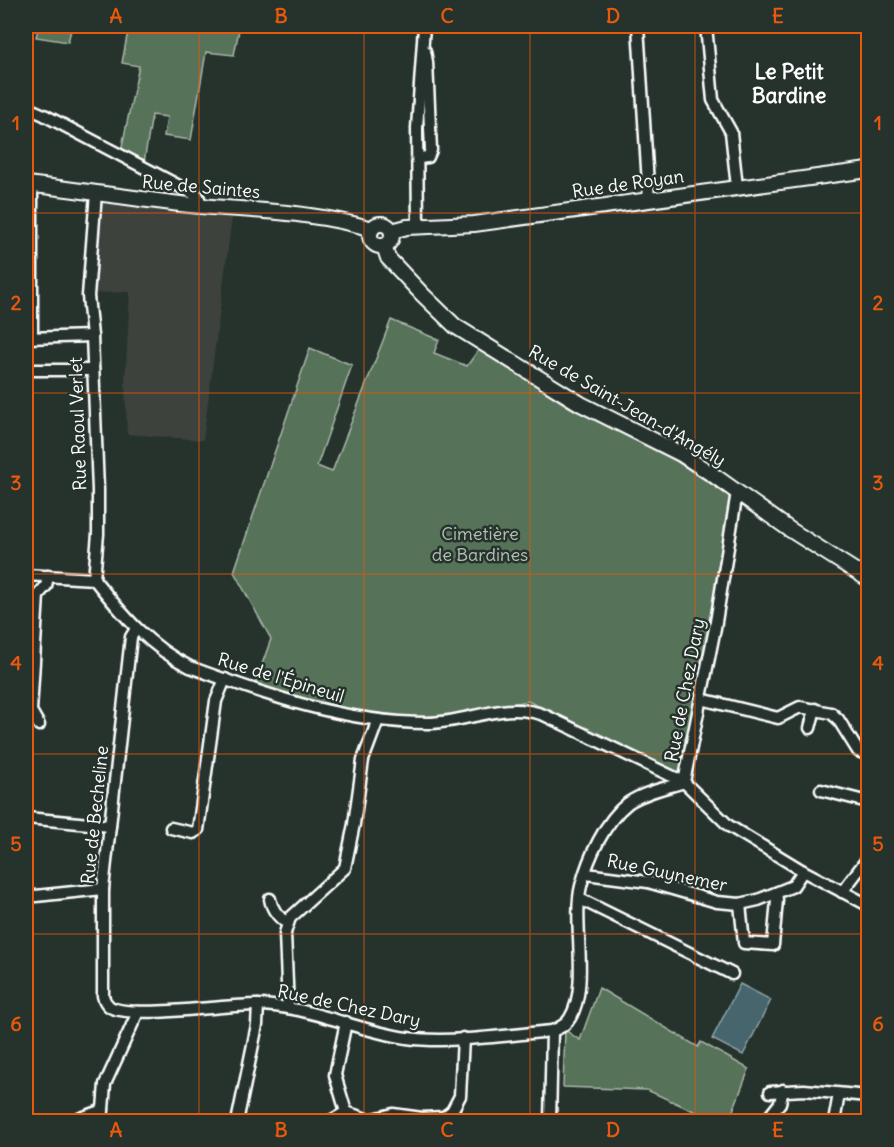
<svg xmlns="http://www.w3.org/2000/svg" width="894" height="1147" viewBox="0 0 894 1147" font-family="Delius,sans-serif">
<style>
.built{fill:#3c433d}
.green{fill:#567259;stroke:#aab8ac;stroke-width:1.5}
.water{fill:#46656d;stroke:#90a3a7;stroke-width:1.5}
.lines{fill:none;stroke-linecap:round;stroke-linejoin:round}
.minor-casing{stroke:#fff;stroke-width:15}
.major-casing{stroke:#fff;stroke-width:18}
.minor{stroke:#26332d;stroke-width:10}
.major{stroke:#26332d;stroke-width:14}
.grid{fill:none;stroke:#e8590c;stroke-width:1.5;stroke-opacity:0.55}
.labels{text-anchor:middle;stroke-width:5;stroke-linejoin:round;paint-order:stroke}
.street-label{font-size:18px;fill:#fff;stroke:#26332d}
.park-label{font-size:18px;fill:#b3c0b4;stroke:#26332d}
.quarter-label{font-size:21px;font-weight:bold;fill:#fff;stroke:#26332d}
.neatline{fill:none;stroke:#e8590c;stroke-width:2}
.grid-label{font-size:20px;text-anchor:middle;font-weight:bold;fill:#e8590c}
</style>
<rect width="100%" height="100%" fill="#26332d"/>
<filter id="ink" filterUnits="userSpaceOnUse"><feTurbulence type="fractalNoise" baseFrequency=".0167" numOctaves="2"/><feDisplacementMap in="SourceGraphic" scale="12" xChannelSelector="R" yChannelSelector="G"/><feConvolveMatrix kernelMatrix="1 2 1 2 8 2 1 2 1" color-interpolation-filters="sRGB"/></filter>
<g filter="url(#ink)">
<path class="built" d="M 100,200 L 144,209 L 232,217 L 203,440 L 127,434 L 125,384 L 130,292 L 95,293 Z"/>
<g class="green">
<path d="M 39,26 L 72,26 L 68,42 L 36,37 Z"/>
<path d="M 129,26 L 208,26 L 239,30 L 234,55 L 206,52 L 191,140 L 164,136 L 167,117 L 152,115 L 144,162 L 121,151 L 139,66 L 122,63 Z"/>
<path d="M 391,320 L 439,340 L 434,353 L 467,366 L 479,349 L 569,407 L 676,461 L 728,495 L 731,501 L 700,677 L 682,770 L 675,772 L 528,701 L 433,718 L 397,717 L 350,711 L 255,684 L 271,639 L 234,572 L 310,348 L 352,365 L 317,466 L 332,472 Z"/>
<path d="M 599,988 L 698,1047 L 701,1042 L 749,1069 L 729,1121 L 716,1121 L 647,1090 L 563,1087 L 565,1030 L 580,1040 Z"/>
</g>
<path class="water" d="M 740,984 L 771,1000 L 743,1055 L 712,1039 Z"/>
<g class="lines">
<g class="minor-casing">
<g id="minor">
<path d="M 638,26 L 649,200"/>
<path d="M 706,26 L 713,100 L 731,132 L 737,187"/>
<path d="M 26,107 L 44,115 L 198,196 L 202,206"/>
<path d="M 419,158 L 428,157 L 431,150 L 427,62 L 425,51"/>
<path d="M 32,185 L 32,337"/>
<path d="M 96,193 L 88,296 L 92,336 L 98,490 L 98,534 L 94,579 C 122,614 149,647 190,667 C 266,695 345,723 428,723 C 468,723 504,700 544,715 L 684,782 L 729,826 L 803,871 L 868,905"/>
<path d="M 418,227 L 417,128 L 424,26"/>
<path d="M 26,338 L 92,336"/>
<path d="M 26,370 L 93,370"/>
<path d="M 26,575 L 94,579"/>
<path d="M 136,629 L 131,637 L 103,889 L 103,996 C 104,1000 106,1004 110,1007 C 132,1019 225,1005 255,1005 C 308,1005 356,1031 407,1038 C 451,1044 507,1035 552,1031 C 560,1028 566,1025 570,1018 C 590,986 572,922 581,886 C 588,858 605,821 628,803 C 644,792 666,788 684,782"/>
<path d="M 701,699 L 778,718 L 800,707 L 831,713 L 838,719 L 858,751 L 868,755"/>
<path d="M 39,725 L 31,711 L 38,595 L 46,586 L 48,576"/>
<path d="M 810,728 L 815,709"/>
<path d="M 684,782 L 715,628 L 737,492"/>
<path d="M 821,790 L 868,802"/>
<path d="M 27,818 L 110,826"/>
<path d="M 171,828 L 193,833 L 198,830 L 216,701 L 225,679"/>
<path d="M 586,874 L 648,882 L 717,902 L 740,904 L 758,900 L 793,886 L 803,871"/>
<path d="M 842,892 L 868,858"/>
<path d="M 26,897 L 103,889"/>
<path d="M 270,899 C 272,910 278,917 287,923"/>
<path d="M 580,899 L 732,974"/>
<path d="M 740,904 L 744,943 L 773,945 L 777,900 L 776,893"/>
<path d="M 288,1008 L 285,933 L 290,918 L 345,868 L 354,824 L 363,760 L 378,720"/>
<path d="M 770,1092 L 804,1090 L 868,1096"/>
<path d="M 346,1112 L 335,1075 L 346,1022"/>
<path d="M 70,1122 L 103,1110"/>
<path d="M 102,1122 L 105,1084 L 138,1012"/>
<path d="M 237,1122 L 257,1025 L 258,1005"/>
<path d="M 329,1122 L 346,1112 L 370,1120 L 393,1114 L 422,1118 L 444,1117 L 452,1111 L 460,1096 L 463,1038"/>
<path d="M 550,1122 L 552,1031"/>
<path d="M 765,1122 L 780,1103 L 783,1090"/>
<path d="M 834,1122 L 839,1094"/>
</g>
</g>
<g class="major-casing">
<g id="major">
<path d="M 26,184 C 80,190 135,199 190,205 C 251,211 313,211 372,229"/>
<circle cx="381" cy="235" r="11"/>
<path d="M 392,231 L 407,227 L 474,224 L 868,170"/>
<path d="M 384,246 L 388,258 L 422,294 L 455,326 L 581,404 L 681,454 L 716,477 L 789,529 L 868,579"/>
</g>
</g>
<use href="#minor" class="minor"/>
<use href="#major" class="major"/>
</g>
</g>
<path class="grid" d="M 199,26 L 199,1122M 364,26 L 364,1122M 530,26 L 530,1122M 695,26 L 695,1122M 26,213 L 868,213M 26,393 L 868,393M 26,574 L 868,574M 26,754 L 868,754M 26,934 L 868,934"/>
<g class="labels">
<g class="street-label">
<text transform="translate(628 184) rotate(-8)" y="6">Rue de Royan</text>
<text transform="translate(201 187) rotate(5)" y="6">Rue de Saintes</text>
<text transform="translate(627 406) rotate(30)" y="6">Rue de Saint-Jean-d'Angély</text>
<text transform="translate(78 424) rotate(-92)" y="6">Rue Raoul Verlet</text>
<text transform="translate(281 678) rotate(17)" y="6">Rue de l'Épineuil</text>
<text transform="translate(685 690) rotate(-79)" y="6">Rue de Chez Dary</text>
<text transform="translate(95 815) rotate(-84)" y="6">Rue de Becheline</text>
<text transform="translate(667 873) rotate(12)" y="6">Rue Guynemer</text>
<text transform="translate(349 1006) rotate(12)" y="6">Rue de Chez Dary</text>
</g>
<g class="park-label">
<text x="480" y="540">Cimetière<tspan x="480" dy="21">de Bardines</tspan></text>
</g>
<g class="quarter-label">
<text x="789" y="79">Le Petit<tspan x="789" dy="24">Bardine</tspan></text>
</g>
</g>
<rect width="894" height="1147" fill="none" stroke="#26332d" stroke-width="66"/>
<rect x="33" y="33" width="828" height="1081" class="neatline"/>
<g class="grid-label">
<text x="116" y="23">A</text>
<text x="281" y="23">B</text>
<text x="447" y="23">C</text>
<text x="613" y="23">D</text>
<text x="778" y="23">E</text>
<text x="16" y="130">1</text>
<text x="878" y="130">1</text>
<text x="16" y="310">2</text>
<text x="878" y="310">2</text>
<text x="16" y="490">3</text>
<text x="878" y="490">3</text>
<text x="16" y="670">4</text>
<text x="878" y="670">4</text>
<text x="16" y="851">5</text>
<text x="878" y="851">5</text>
<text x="16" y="1031">6</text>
<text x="878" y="1031">6</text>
<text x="116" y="1137">A</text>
<text x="281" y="1137">B</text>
<text x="447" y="1137">C</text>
<text x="613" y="1137">D</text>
<text x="778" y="1137">E</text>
</g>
</svg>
